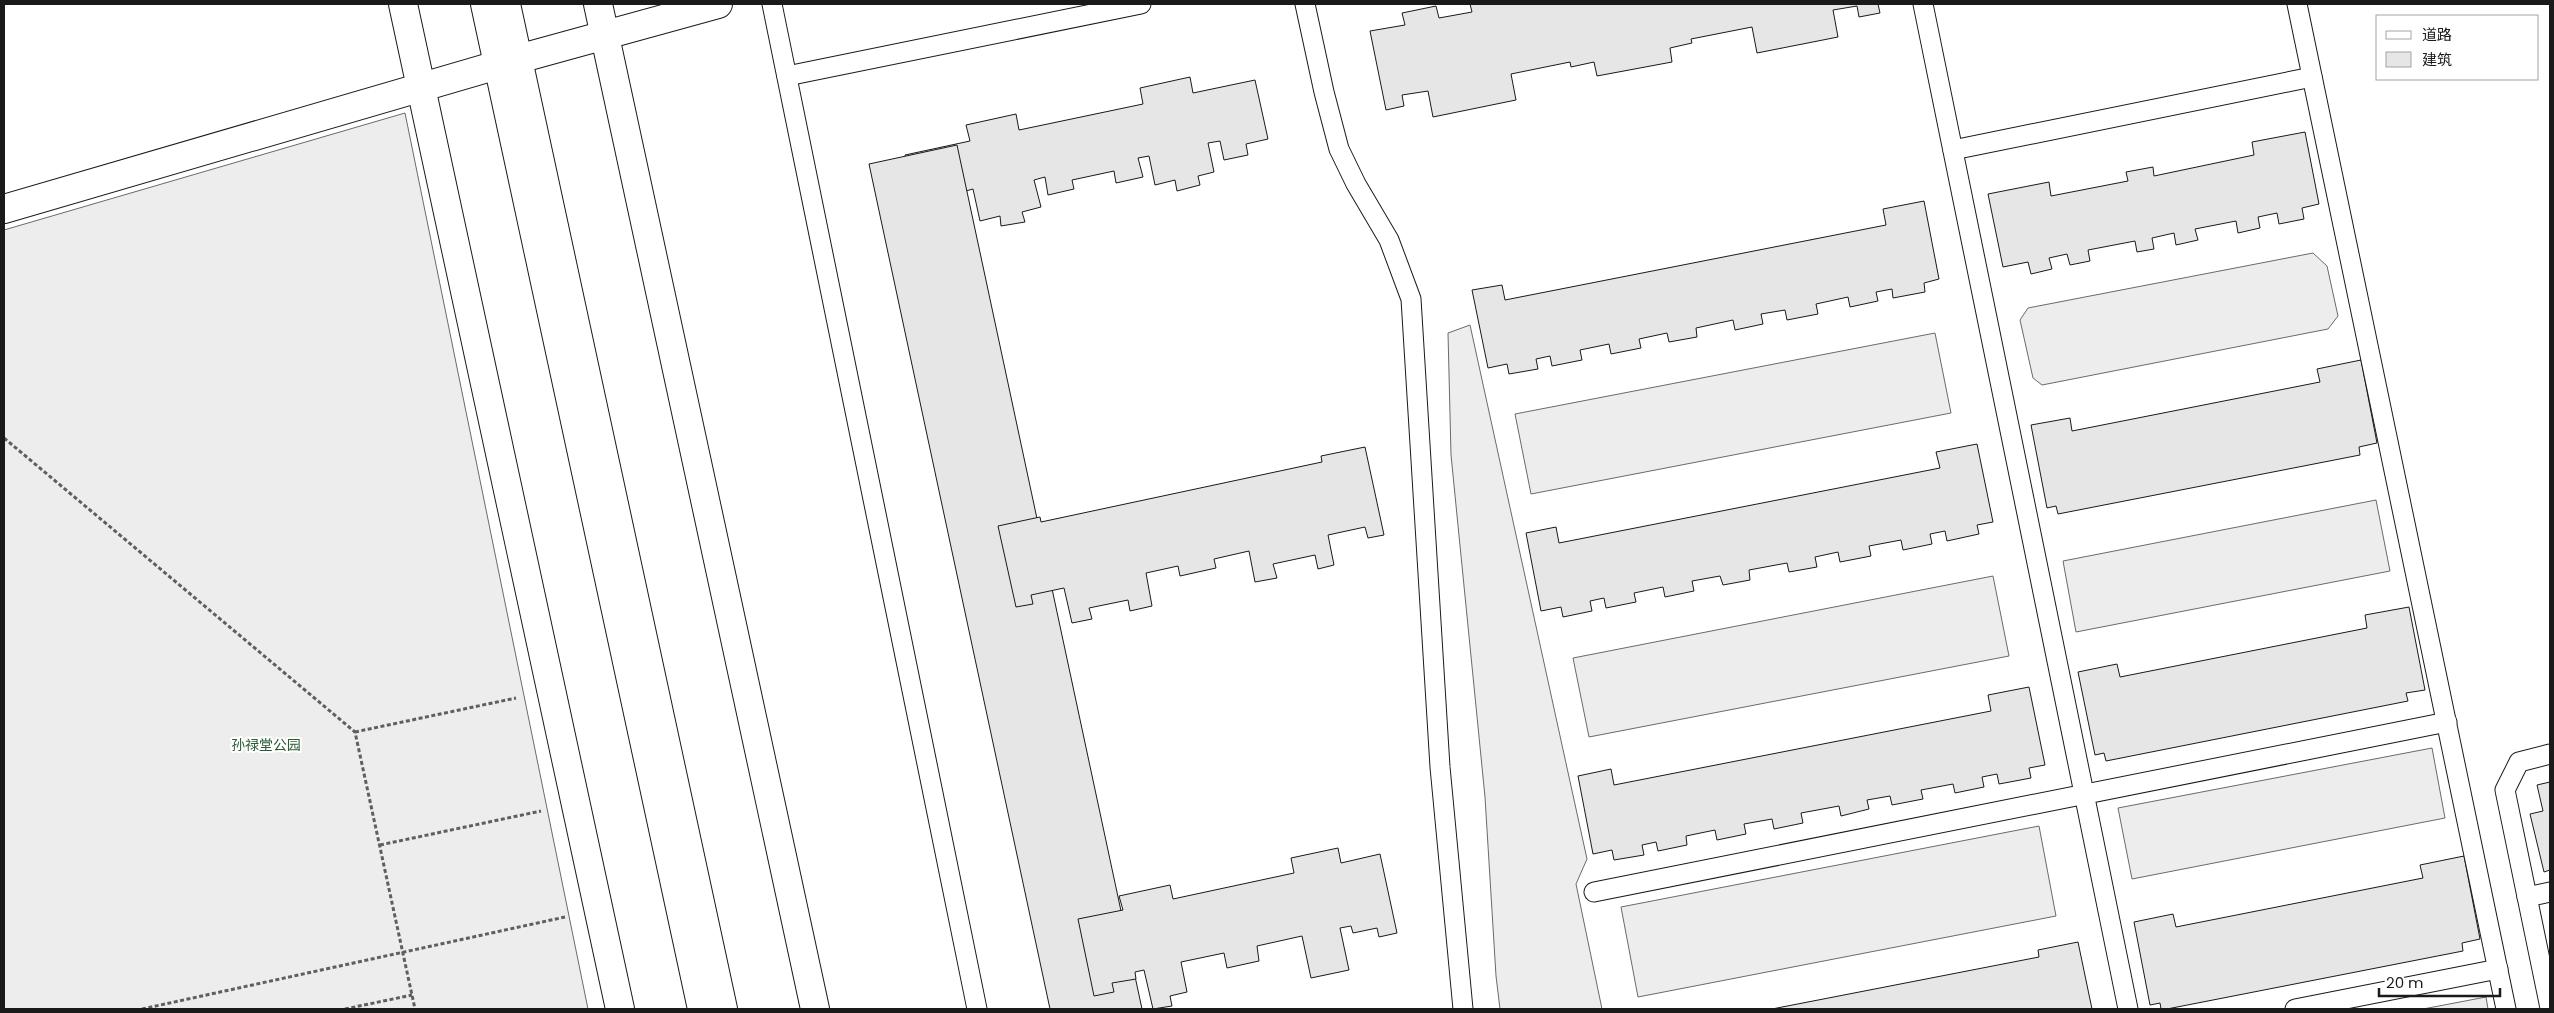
<svg xmlns="http://www.w3.org/2000/svg" width="2554" height="1013" viewBox="0 0 2554 1013" font-family="Poppins,'Noto Sans SC',sans-serif">
<style>
.built{fill:#ededed;stroke:#6a6a6a}
.building{fill:#e6e6e6;stroke:#1a1a1a}
.lines{fill:none;stroke-linecap:round;stroke-linejoin:round}
.lane-casing{stroke:#1a1a1a;stroke-width:21}
.street-casing{stroke:#1a1a1a;stroke-width:30}
.primary-casing{stroke:#1a1a1a;stroke-width:30}
.path{stroke:#5f5f5f;stroke-width:3;stroke-dasharray:4 2.5;stroke-linecap:butt}
.lane{stroke:#fff;stroke-width:19}
.street{stroke:#fff;stroke-width:28}
.primary{stroke:#fff;stroke-width:28}
.labels{text-anchor:middle;stroke-width:4;stroke-linejoin:round;paint-order:stroke}
.park-label{font-size:14px;fill:#2b5a34;stroke:#fff}
</style>
<rect width="100%" height="100%" fill="#fff"/>
<g class="built">
<path d="M 405,113 L 588,1009 L 4,1009 L 4,230 Z"/>
<path d="M 2313,253 L 2327,266 L 2338,316 L 2328,329 L 2042,385 L 2033,378 L 2020,320 L 2028,308 Z"/>
<path d="M 1470,325 L 1587,859 L 1576,884 L 1602,1009 L 1500,1009 L 1496,976 L 1485,797 L 1451,455 L 1448,333 Z"/>
<path d="M 1935,333 L 1951,413 L 1531,494 L 1515,414 Z"/>
<path d="M 2376,500 L 2390,571 L 2076,632 L 2063,561 Z"/>
<path d="M 1993,576 L 2009,656 L 1589,737 L 1573,658 Z"/>
<path d="M 2432,748 L 2445,818 L 2132,879 L 2118,808 Z"/>
<path d="M 2039,826 L 2056,916 L 1638,997 L 1621,907 Z"/>
<path d="M 2486,997 L 2488,1009 L 2423,1009 Z"/>
</g>
<g class="building">
<path d="M 1470,4 L 1878,4 L 1880,13 L 1859,17 L 1857,6 L 1833,10 L 1838,37 L 1757,53 L 1752,27 L 1691,39 L 1692,43 L 1670,48 L 1672,62 L 1597,76 L 1594,62 L 1571,67 L 1570,62 L 1511,74 L 1516,100 L 1433,117 L 1428,91 L 1402,95 L 1404,106 L 1386,110 L 1370,31 L 1405,25 L 1402,13 L 1436,6 L 1439,18 L 1472,12 Z"/>
<path d="M 1190,77 L 1193,93 L 1255,80 L 1268,139 L 1246,144 L 1248,155 L 1224,160 L 1220,141 L 1208,143 L 1214,172 L 1198,176 L 1200,185 L 1177,191 L 1175,180 L 1155,185 L 1149,156 L 1138,158 L 1143,177 L 1116,183 L 1114,171 L 1072,180 L 1074,189 L 1048,195 L 1045,177 L 1034,180 L 1041,207 L 1022,212 L 1025,222 L 1001,226 L 1000,216 L 980,221 L 973,189 L 966,191 L 970,213 L 939,220 L 937,210 L 918,214 L 905,155 L 970,141 L 966,125 L 1016,114 L 1019,130 L 1143,104 L 1140,88 Z"/>
<path d="M 2305,132 L 2319,204 L 2302,208 L 2304,219 L 2279,224 L 2277,213 L 2258,217 L 2260,228 L 2238,233 L 2236,221 L 2195,229 L 2198,240 L 2176,245 L 2174,233 L 2152,238 L 2154,249 L 2137,252 L 2135,241 L 2088,250 L 2090,261 L 2070,265 L 2067,254 L 2049,258 L 2052,269 L 2031,274 L 2028,262 L 2003,267 L 1988,194 L 2049,182 L 2051,196 L 2128,181 L 2126,172 L 2153,167 L 2154,176 L 2254,155 L 2252,142 Z"/>
<path d="M 957,145 L 1142,1009 L 1050,1009 L 869,164 Z"/>
<path d="M 1924,201 L 1939,279 L 1924,283 L 1925,292 L 1893,298 L 1892,289 L 1876,292 L 1878,301 L 1850,307 L 1848,297 L 1816,304 L 1818,314 L 1787,320 L 1785,310 L 1761,314 L 1763,324 L 1735,330 L 1733,320 L 1696,328 L 1697,337 L 1669,342 L 1667,333 L 1639,339 L 1641,348 L 1611,354 L 1609,344 L 1580,350 L 1582,360 L 1552,366 L 1550,356 L 1536,359 L 1538,369 L 1509,374 L 1507,364 L 1488,368 L 1472,290 L 1502,285 L 1505,300 L 1886,225 L 1883,209 Z"/>
<path d="M 2361,360 L 2377,443 L 2359,447 L 2360,455 L 2058,514 L 2056,506 L 2047,508 L 2031,425 L 2070,418 L 2072,431 L 2320,382 L 2317,369 Z"/>
<path d="M 1977,444 L 1993,522 L 1977,525 L 1979,534 L 1947,541 L 1945,531 L 1930,534 L 1932,544 L 1903,550 L 1901,540 L 1869,546 L 1871,556 L 1840,562 L 1838,552 L 1815,557 L 1817,567 L 1789,572 L 1787,563 L 1749,570 L 1750,580 L 1723,585 L 1720,576 L 1692,581 L 1694,591 L 1665,597 L 1663,587 L 1634,593 L 1636,602 L 1606,608 L 1604,598 L 1590,601 L 1592,611 L 1563,617 L 1561,607 L 1541,611 L 1526,533 L 1556,527 L 1559,543 L 1940,468 L 1936,452 Z"/>
<path d="M 1365,447 L 1384,535 L 1368,538 L 1365,527 L 1328,535 L 1334,565 L 1318,569 L 1315,555 L 1273,564 L 1277,578 L 1255,582 L 1249,551 L 1214,559 L 1216,568 L 1180,576 L 1178,566 L 1146,573 L 1152,606 L 1130,611 L 1128,600 L 1089,608 L 1092,619 L 1072,623 L 1064,588 L 1031,595 L 1033,604 L 1016,607 L 998,526 L 1040,517 L 1041,522 L 1322,462 L 1321,456 Z"/>
<path d="M 2409,607 L 2425,690 L 2406,693 L 2408,701 L 2106,761 L 2104,753 L 2095,755 L 2078,672 L 2117,664 L 2120,677 L 2367,628 L 2365,615 Z"/>
<path d="M 2029,687 L 2045,765 L 2029,768 L 2031,778 L 1999,784 L 1997,774 L 1982,777 L 1984,787 L 1955,793 L 1953,784 L 1921,790 L 1923,799 L 1892,805 L 1890,796 L 1867,800 L 1869,809 L 1841,816 L 1839,806 L 1801,813 L 1803,823 L 1774,829 L 1772,819 L 1744,824 L 1746,834 L 1717,840 L 1715,830 L 1686,836 L 1687,845 L 1658,851 L 1656,842 L 1642,845 L 1644,855 L 1614,860 L 1612,850 L 1593,854 L 1578,776 L 1611,769 L 1614,785 L 1991,711 L 1988,695 Z"/>
<path d="M 2550,782 L 2550,870 L 2544,872 L 2530,814 L 2543,811 L 2537,785 Z"/>
<path d="M 1338,848 L 1341,863 L 1380,854 L 1397,933 L 1379,937 L 1377,928 L 1353,933 L 1351,926 L 1340,928 L 1349,970 L 1311,978 L 1302,936 L 1257,946 L 1259,961 L 1227,968 L 1224,953 L 1181,962 L 1187,992 L 1170,996 L 1172,1006 L 1153,1009 L 1144,970 L 1135,972 L 1136,979 L 1112,983 L 1114,992 L 1094,996 L 1078,919 L 1123,910 L 1119,896 L 1170,885 L 1173,899 L 1294,873 L 1291,858 Z"/>
<path d="M 2464,856 L 2480,939 L 2462,943 L 2463,951 L 2167,1009 L 2161,1009 L 2160,1003 L 2150,1005 L 2134,922 L 2173,914 L 2176,927 L 2423,878 L 2420,865 Z"/>
<path d="M 2078,942 L 2092,1009 L 1772,1009 L 2039,957 L 2038,950 Z"/>
</g>
<g class="lines">
<g class="lane-casing">
<g id="lane">
<path d="M 772,4 L 977,1009"/>
<path d="M 1305,4 L 1324,92 L 1339,149 L 1356,184 L 1389,240 L 1411,299 L 1440,767 L 1463,1009"/>
<path d="M 1923,4 L 2128,1009"/>
<path d="M 2297,4 L 2506,1009"/>
<path d="M 787,76 L 1141,4"/>
<path d="M 1953,150 L 2312,77"/>
<path d="M 2550,754 L 2519,762 L 2505,790 L 2550,1008"/>
<path d="M 1594,892 L 2447,722"/>
<path d="M 2527,897 L 2550,892"/>
<path d="M 2295,1009 L 2498,969"/>
</g>
</g>
<g class="street-casing">
<g id="street">
<path d="M 403,4 L 620,1009"/>
<path d="M 598,4 L 815,1009"/>
<path d="M 4,209 L 518,59 L 718,4"/>
</g>
</g>
<g class="primary-casing">
<g id="primary">
<path d="M 485,4 L 702,1009"/>
<path d="M 506,4 L 723,1009"/>
</g>
</g>
<g class="path">
<path d="M 4,438 L 355,732 L 415,1009"/>
<path d="M 355,732 L 516,698"/>
<path d="M 380,845 L 541,811"/>
<path d="M 142,1009 L 565,917"/>
<path d="M 345,1009 L 412,995"/>
</g>
<use href="#lane" class="lane"/>
<use href="#street" class="street"/>
<use href="#primary" class="primary"/>
</g>
<g class="labels">
<g class="park-label">
<text x="266" y="750">孙禄堂公园</text>
</g>
</g>
<rect width="2554" height="1013" fill="none" stroke="#1a1a1a" stroke-width="10"/>
<rect x="2376" y="15" width="162" height="65" fill="#ffffff" stroke="#a3a3a3"/>
<rect x="2386" y="31" width="25" height="8" fill="#ffffff" stroke="#a3a3a3"/>
<text x="2422" y="40" font-size="15" fill="#1a1a1a">道路</text>
<rect x="2386" y="52" width="25" height="15" fill="#e6e6e6" stroke="#a3a3a3"/>
<text x="2422" y="65" font-size="15" fill="#1a1a1a">建筑</text>
<path d="M2379 988v8h121v-8" fill="none" stroke="#1a1a1a" stroke-width="2.5"/>
<text x="2386" y="988" font-size="15" fill="#1a1a1a" stroke="#ffffff" stroke-width="4" paint-order="stroke">20 m</text>
</svg>
